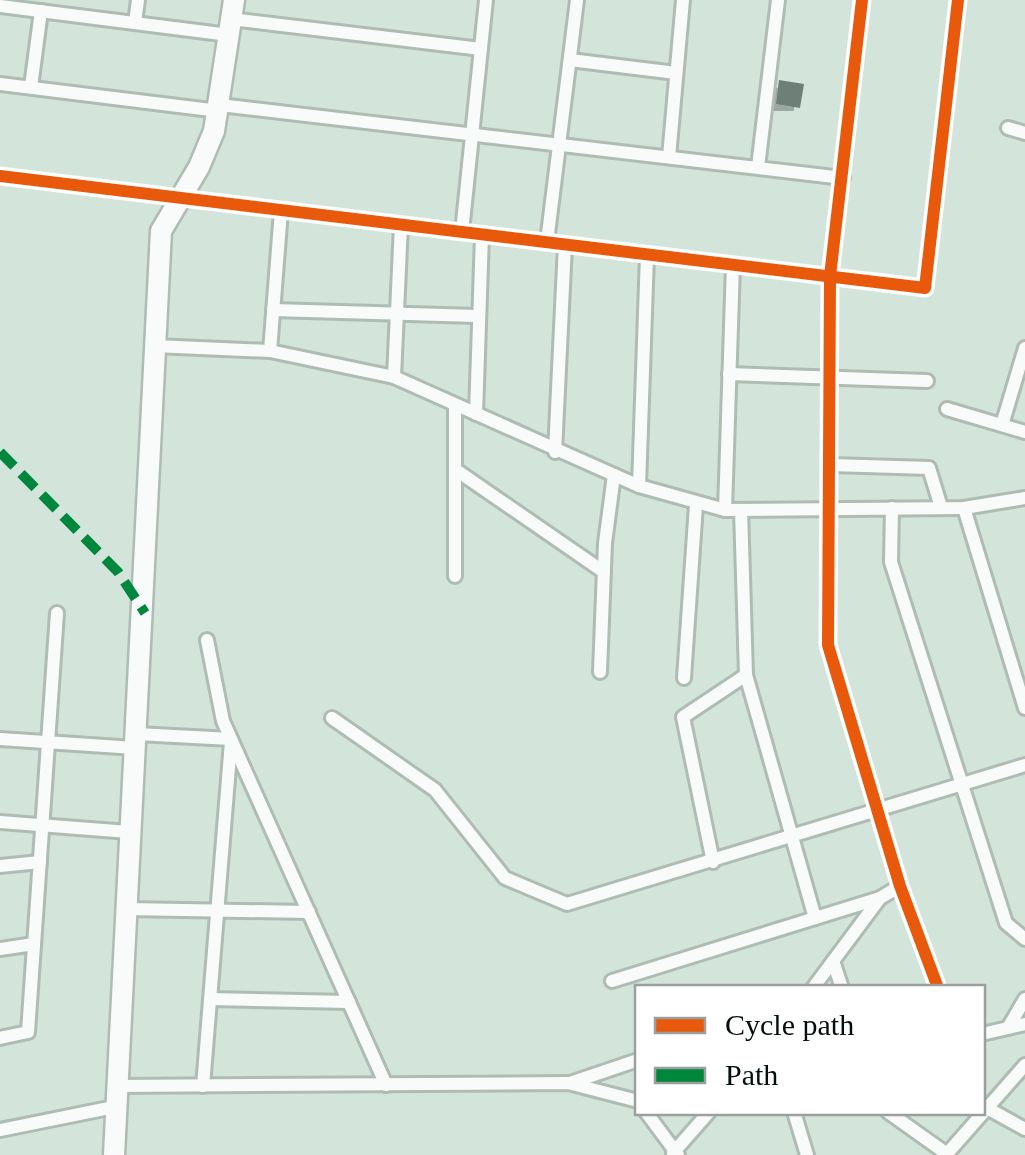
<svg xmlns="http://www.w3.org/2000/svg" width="1025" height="1155" viewBox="0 0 1025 1155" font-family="Georgia,serif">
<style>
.building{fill:#6e7f77;filter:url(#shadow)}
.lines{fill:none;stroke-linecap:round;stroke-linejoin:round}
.minor-casing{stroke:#aebcb4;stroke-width:18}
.primary-casing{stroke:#aebcb4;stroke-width:25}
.minor{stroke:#f8fbfa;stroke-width:12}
.primary{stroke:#f8fbfa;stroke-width:20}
.quiet{stroke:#00873e;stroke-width:10;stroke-dasharray:20 10;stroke-linecap:butt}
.cycleway-casing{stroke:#fff;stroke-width:19}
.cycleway{stroke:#e8590c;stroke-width:12}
</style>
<defs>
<filter id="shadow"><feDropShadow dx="-7" dy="7" stdDeviation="0" flood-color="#0004"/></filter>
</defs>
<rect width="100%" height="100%" fill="#d3e4db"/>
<path class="building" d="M 779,80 L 804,84 L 800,108 L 776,104 Z"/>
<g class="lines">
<g class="minor-casing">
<g id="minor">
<path d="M 862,0 L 830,276 L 828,645 L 900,886 L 938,988"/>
<path d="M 0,6 L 229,35"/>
<path d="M 231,19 L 481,49"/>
<path d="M 135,23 L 138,0"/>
<path d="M 570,60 L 676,73"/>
<path d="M 0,84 L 219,111"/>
<path d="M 31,87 L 41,11"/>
<path d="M 220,105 L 843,178"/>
<path d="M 1008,128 L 1025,133"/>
<path d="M 669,157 L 683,0"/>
<path d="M 758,167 L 778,0"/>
<path d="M 0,176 L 925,288 L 958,0"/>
<path d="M 462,232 L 486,0"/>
<path d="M 547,242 L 577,0"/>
<path d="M 273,310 L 477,316"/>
<path d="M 154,346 L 270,351 L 394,377 L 639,486 L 725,510 L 964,508 L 1025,498"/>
<path d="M 270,351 L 281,211"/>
<path d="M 729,374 L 927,381"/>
<path d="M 394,377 L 401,225"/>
<path d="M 455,405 L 455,576"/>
<path d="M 947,409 L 1025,432"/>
<path d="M 476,414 L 482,235"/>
<path d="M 1002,425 L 1025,348"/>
<path d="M 555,452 L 565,245"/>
<path d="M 831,465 L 929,468 L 941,507"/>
<path d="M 456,470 L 604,572"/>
<path d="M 639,486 L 647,255"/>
<path d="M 892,508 L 891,562 L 1006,923 L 1025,939"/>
<path d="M 964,508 L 1025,708"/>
<path d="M 725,510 L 733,265"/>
<path d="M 741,510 L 746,675 L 815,918"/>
<path d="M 207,640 L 223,721 L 386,1085"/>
<path d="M 600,672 L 605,543 L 614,475"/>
<path d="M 684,678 L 696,505"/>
<path d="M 332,718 L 435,790 L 505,878 L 567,904 L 1025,765"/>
<path d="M 137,734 L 231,739"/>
<path d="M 0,739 L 135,748"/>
<path d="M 0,822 L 129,832"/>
<path d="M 713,862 L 683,717 L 746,675"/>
<path d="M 0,866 L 40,862"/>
<path d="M 125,909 L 309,912"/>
<path d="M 0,949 L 34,944"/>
<path d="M 833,961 L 842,988"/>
<path d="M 612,981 L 880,898"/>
<path d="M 813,988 L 880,898 L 900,886"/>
<path d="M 210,999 L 349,1002"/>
<path d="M 1008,1028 L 1025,999"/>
<path d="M 982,1034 L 1025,1024"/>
<path d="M 0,1038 L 28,1032 L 57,613"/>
<path d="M 570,1083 L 638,1060"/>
<path d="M 115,1086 L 568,1083 L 638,1101"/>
<path d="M 203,1086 L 231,742"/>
<path d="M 987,1108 L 1025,1129"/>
<path d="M 646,1112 L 678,1155"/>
<path d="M 794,1112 L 807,1155"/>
<path d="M 888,1112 L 947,1154"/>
<path d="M 0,1130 L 114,1107"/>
<path d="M 673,1153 L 709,1112"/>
<path d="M 946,1155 L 1025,1065"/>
</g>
</g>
<g class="primary-casing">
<path id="primary" d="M 114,1155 L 161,231 L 199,167 L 214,131 L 234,0"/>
</g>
<use href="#minor" class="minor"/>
<use href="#primary" class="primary"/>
<path class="quiet" d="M 0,452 L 118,572 L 145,613"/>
<g class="cycleway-casing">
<g id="cycleway">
<path d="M 862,0 L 830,276 L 828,645 L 900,886 L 938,988"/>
<path d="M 0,176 L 925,288 L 958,0"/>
</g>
</g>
<use href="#cycleway" class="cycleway"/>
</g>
<rect x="635" y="985" width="350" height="130" fill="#ffffff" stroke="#9b9f9d" stroke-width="2.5"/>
<rect x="655" y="1018" width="50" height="15" fill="#e8590c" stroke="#9b9f9d" stroke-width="2.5"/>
<text x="725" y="1035" font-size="30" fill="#050f0a">Cycle path</text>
<rect x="655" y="1068" width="50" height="15" fill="#00873e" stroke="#9b9f9d" stroke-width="2.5"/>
<text x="725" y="1085" font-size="30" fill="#050f0a">Path</text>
</svg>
